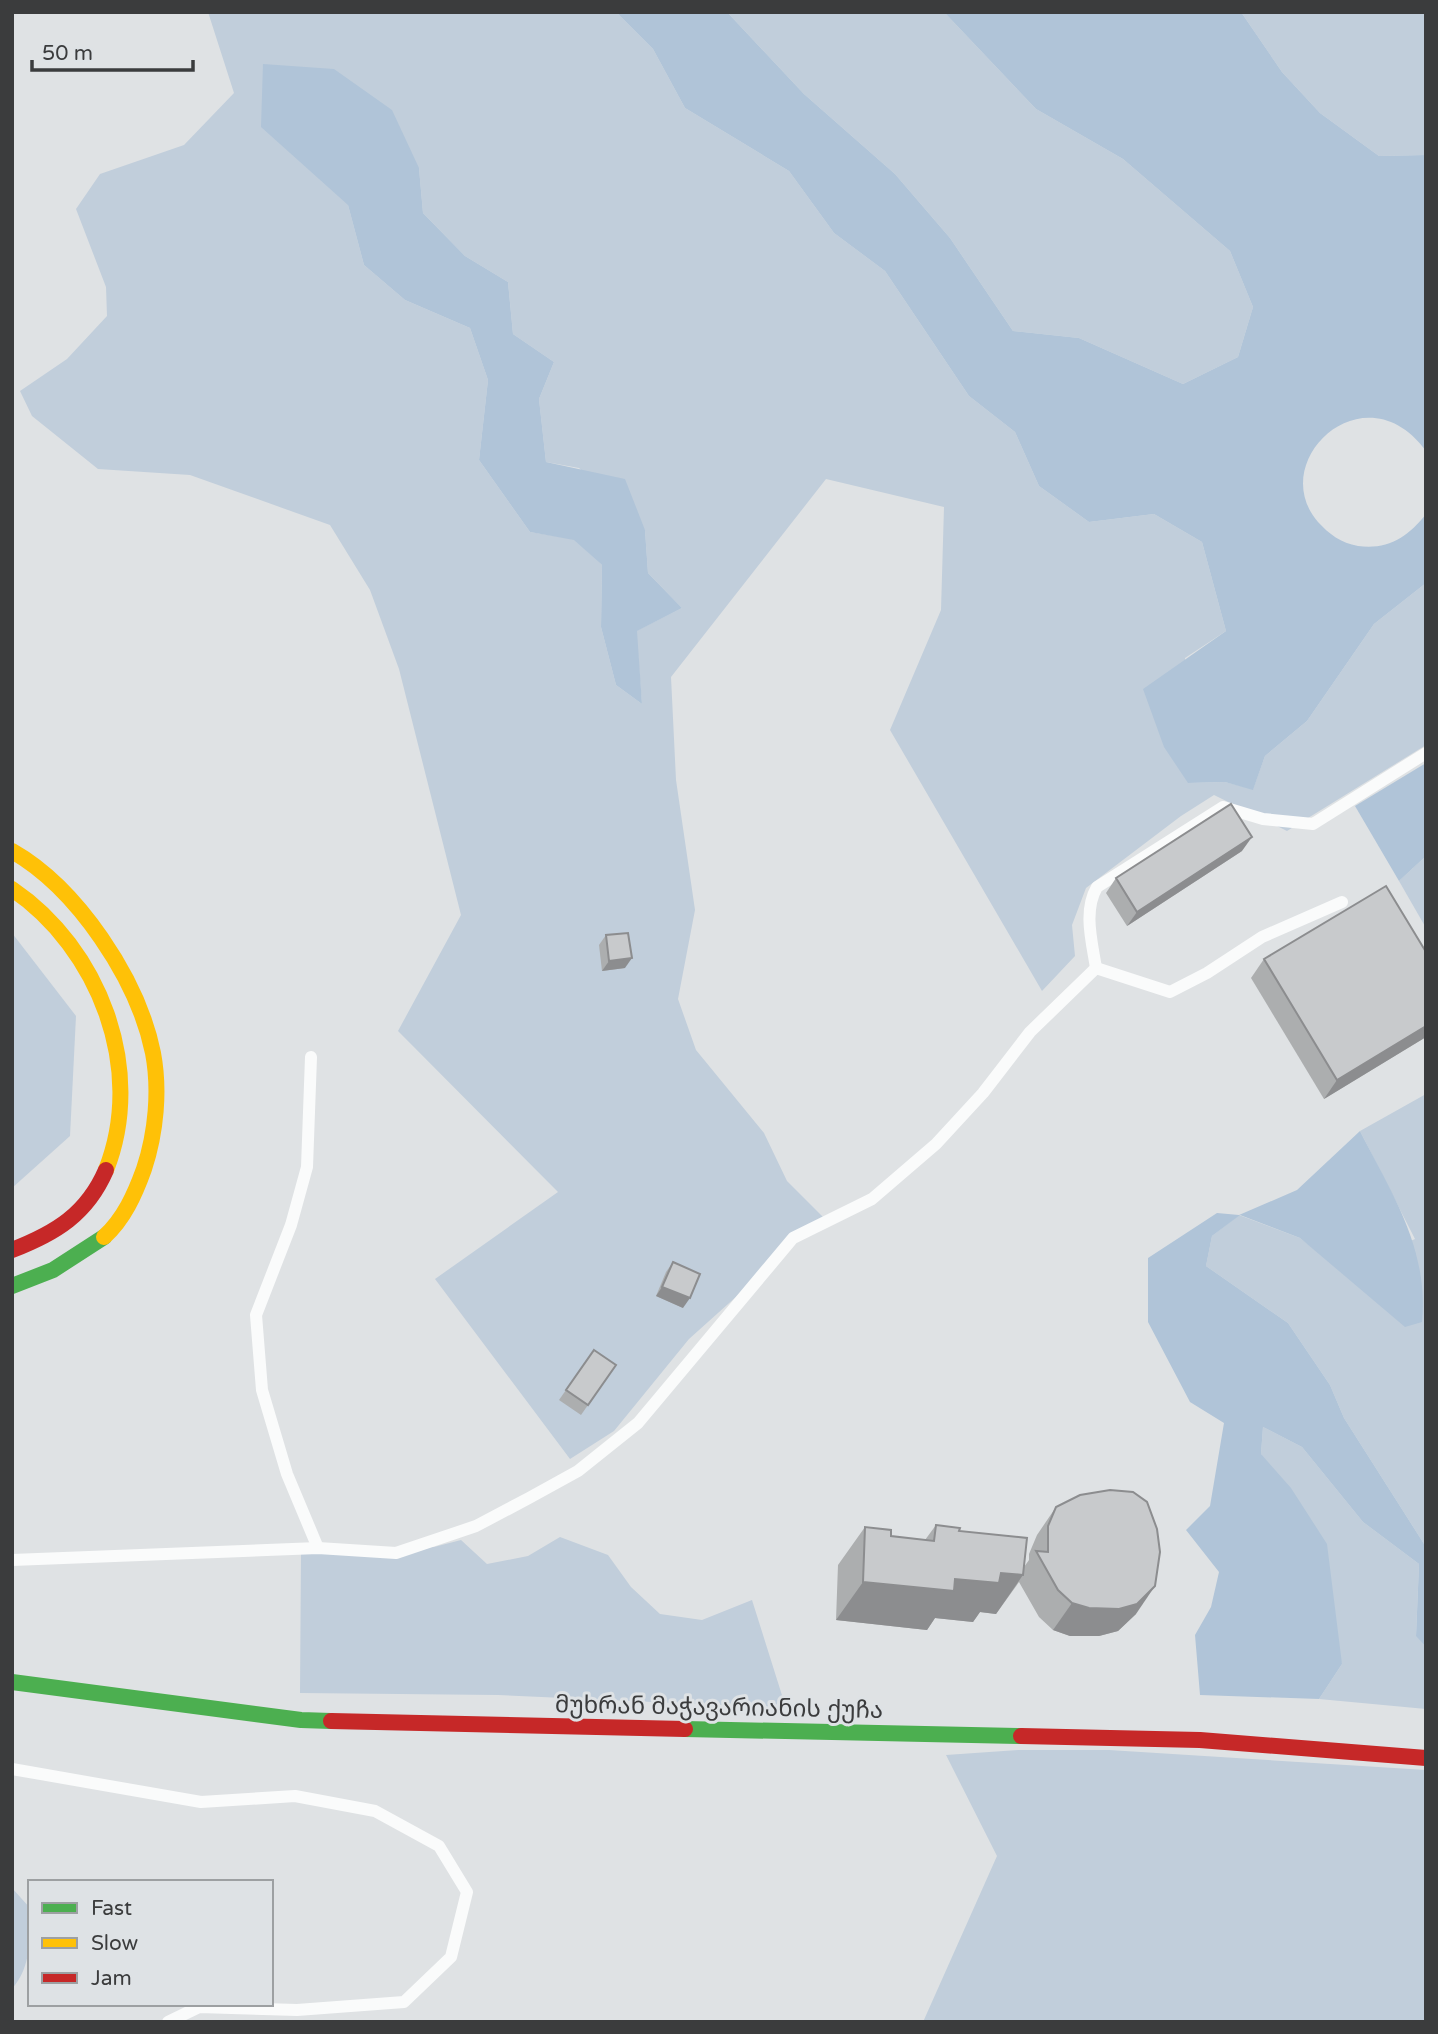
<svg xmlns="http://www.w3.org/2000/svg" width="1438" height="2034" viewBox="0 0 1438 2034" font-family="'Varela Round','Noto Sans Georgian',sans-serif">
<style>
.green{fill:#c1cedb;fill-rule:evenodd}
.forest{fill:#b0c4d8}
.lines{fill:none;stroke-linecap:round;stroke-linejoin:round}
.lane{stroke:#fafbfb;stroke-width:12}
.fast{stroke:#4caf50;stroke-width:16}
.slow{stroke:#ffc107;stroke-width:16}
.jam{stroke:#c62828;stroke-width:16}
.wall{fill:#acaeaf}
.shaded-wall{fill:#8c8d8f}
.building{fill:#c8cacc;stroke:#8c8d8f;stroke-width:2}
.labels{text-anchor:middle;stroke-width:6;stroke-linejoin:round;paint-order:stroke}
.street-label{font-size:24px;fill:#3b3c3d;stroke:#dee2e5}
</style>
<rect width="100%" height="100%" fill="#dfe2e4"/>
<g class="green">
<path d="M 208,12 L 616,12 L 653,49 L 685,108 L 789,171 L 834,233 L 885,271 L 969,396 L 1015,432 L 1039,486 L 1089,522 L 1154,514 L 1202,542 L 1226,631 L 1185,658 L 1188,783 L 1225,782 L 1253,789 L 1265,756 L 1307,721 L 1374,624 L 1426,583 L 1426,745 L 1287,831 L 1214,795 L 1181,816 L 1086,888 L 1072,925 L 1075,956 L 1042,991 L 890,730 L 941,610 L 944,507 L 826,479 L 671,677 L 676,780 L 695,910 L 678,999 L 696,1050 L 764,1133 L 787,1181 L 824,1218 L 689,1339 L 614,1431 L 570,1459 L 435,1279 L 558,1192 L 398,1031 L 461,915 L 399,669 L 370,590 L 330,525 L 190,475 L 98,469 L 32,416 L 20,391 L 67,359 L 107,316 L 106,287 L 76,209 L 100,174 L 184,145 L 234,93 ZM 419,168 L 423,213 L 465,256 L 508,282 L 513,334 L 554,362 L 539,399 L 546,462 L 579,468 L 645,530 L 648,573 L 682,608 L 636,631 L 642,704 L 616,685 L 601,627 L 602,565 L 574,539 L 530,532 L 479,460 L 488,380 L 470,328 L 405,300 L 364,265 L 348,205 Z"/>
<path d="M 727,12 L 944,12 L 1036,109 L 1123,159 L 1230,251 L 1253,307 L 1238,357 L 1183,384 L 1079,338 L 1013,331 L 950,238 L 895,174 L 804,94 Z"/>
<path d="M 1241,12 L 1426,12 L 1426,155 L 1379,156 L 1320,113 L 1282,72 Z"/>
<path d="M 1426,856 L 1426,928 L 1399,881 Z"/>
<path d="M 12,933 L 76,1016 L 70,1136 L 12,1188 Z"/>
<path d="M 1426,1094 L 1426,1547 L 1344,1418 L 1330,1385 L 1288,1323 L 1206,1266 L 1212,1236 L 1239,1215 L 1300,1238 L 1341,1270 L 1415,1239 L 1360,1131 Z"/>
<path d="M 1263,1427 L 1302,1447 L 1363,1522 L 1419,1564 L 1416,1635 L 1426,1647 L 1426,1709 L 1319,1699 L 1342,1664 L 1261,1454 Z"/>
<path d="M 560,1537 L 608,1555 L 631,1587 L 660,1614 L 702,1620 L 752,1600 L 786,1708 L 498,1695 L 300,1693 L 301,1553 L 434,1547 L 461,1540 L 487,1564 L 528,1556 Z"/>
<path d="M 1018,1750 L 1109,1750 L 1426,1770 L 1426,2022 L 923,2022 L 997,1856 L 946,1755 Z"/>
<path d="M 12,1888 L 30,1908 C 30,1937 32,1966 12,1989 Z"/>
</g>
<g class="forest">
<path d="M 616,12 L 727,12 L 804,94 L 895,174 L 950,238 L 1013,331 L 1079,338 L 1183,384 L 1238,357 L 1253,307 L 1230,251 L 1123,159 L 1036,109 L 944,12 L 1241,12 L 1282,72 L 1320,113 L 1379,156 L 1426,155 L 1426,451 C 1365,367 1265,461 1318,522 C 1329,534 1341,543 1358,546 C 1388,550 1408,537 1426,514 L 1426,583 L 1374,624 L 1307,721 L 1265,756 L 1253,790 L 1225,782 L 1188,783 L 1164,747 L 1143,689 L 1226,631 L 1202,542 L 1154,514 L 1089,522 L 1039,486 L 1015,432 L 969,396 L 885,271 L 834,233 L 789,171 L 685,108 L 653,49 Z"/>
<path d="M 263,64 L 334,69 L 392,110 L 419,168 L 423,213 L 465,256 L 508,282 L 513,334 L 554,362 L 539,399 L 546,462 L 625,479 L 645,530 L 648,573 L 682,608 L 637,631 L 642,704 L 616,685 L 601,627 L 602,565 L 574,540 L 530,532 L 479,460 L 488,380 L 470,328 L 405,300 L 364,265 L 348,205 L 261,127 Z"/>
<path d="M 1426,763 L 1426,856 L 1399,881 L 1355,806 Z"/>
<path d="M 1360,1131 C 1392,1194 1429,1249 1422,1322 L 1405,1327 L 1300,1238 L 1240,1215 L 1212,1236 L 1206,1266 L 1288,1323 L 1330,1385 L 1344,1418 L 1426,1547 L 1426,1647 L 1416,1636 L 1419,1564 L 1363,1522 L 1302,1447 L 1263,1427 L 1261,1454 L 1291,1488 L 1327,1544 L 1342,1664 L 1319,1699 L 1200,1695 L 1195,1635 L 1211,1607 L 1219,1572 L 1186,1530 L 1210,1506 L 1224,1423 L 1190,1402 L 1148,1322 L 1148,1258 L 1217,1213 L 1239,1215 L 1297,1190 Z"/>
</g>
<g class="lines">
<g class="lane">
<path d="M 1096,968 C 1092,942 1083,911 1097,887 L 1223,807 L 1263,819 L 1313,824 L 1426,753"/>
<path d="M 1096,968 L 1170,992 L 1207,973 L 1262,937 L 1342,902"/>
<path d="M 311,1057 L 307,1167 L 291,1225 L 256,1315 L 262,1390 L 287,1474 L 318,1548"/>
<path d="M 12,1560 L 318,1548 L 396,1553 L 476,1526 L 529,1498 L 578,1471 L 638,1423 L 793,1238 L 872,1199 L 936,1144 L 983,1093 L 1030,1032 L 1096,968"/>
<path d="M 12,1769 L 201,1802 L 295,1796 L 375,1811 L 439,1846 L 467,1892 L 451,1957 L 404,2002 L 297,2010 L 199,2007 L 168,2022"/>
</g>
<g class="fast">
<path d="M 12,1286 L 53,1270 L 104,1237"/>
<path d="M 12,1682 L 301,1720 L 331,1721"/>
<path d="M 685,1729 L 1021,1736"/>
</g>
<g class="slow">
<path d="M 12,851 C 77,888 138,979 153,1053 C 160,1090 156,1133 144,1169 C 135,1194 124,1219 104,1237"/>
<path d="M 12,889 C 99,948 146,1069 106,1170"/>
</g>
<g class="jam">
<path d="M 12,1250 C 56,1233 87,1214 106,1170"/>
<path d="M 331,1721 L 685,1729"/>
<path d="M 1021,1736 L 1200,1740 L 1426,1758"/>
</g>
</g>
<g class="wall">
<path d="M 1242,851 L 1127,926 L 1106,893 L 1116,878 Z"/>
<path d="M 606,935 L 625,968 L 602,971 L 599,945 Z"/>
<path d="M 1426,952 L 1426,1037 L 1324,1099 L 1251,978 L 1264,959 Z"/>
<path d="M 673,1262 L 683,1308 L 656,1296 L 666,1272 Z"/>
<path d="M 594,1350 L 616,1365 L 581,1415 L 559,1400 Z"/>
<path d="M 1056,1507 L 1136,1614 L 1118,1631 L 1099,1636 L 1070,1636 L 1053,1630 L 1039,1617 L 1019,1582 L 996,1614 L 980,1612 L 973,1622 L 935,1618 L 927,1630 L 836,1620 L 838,1565 L 865,1527 L 891,1536 L 925,1540 L 936,1525 L 959,1531 L 1024,1567 L 1029,1560 L 1029,1554 L 1037,1535 Z"/>
</g>
<g class="shaded-wall">
<path d="M 1252,837 L 1242,851 L 1127,926 L 1137,912 Z"/>
<path d="M 632,958 L 625,968 L 602,971 L 609,961 Z"/>
<path d="M 1426,1026 L 1426,1037 L 1324,1099 L 1337,1080 Z"/>
<path d="M 662,1287 L 690,1298 L 683,1308 L 656,1296 Z"/>
<path d="M 1001,1573 L 1023,1575 L 996,1614 L 980,1612 L 973,1622 L 935,1618 L 927,1630 L 836,1620 L 863,1582 L 955,1579 Z"/>
<path d="M 1155,1586 L 1136,1614 L 1118,1631 L 1099,1636 L 1070,1636 L 1053,1630 L 1072,1603 Z"/>
</g>
<g class="building">
<path d="M 1231,804 L 1252,837 L 1137,912 L 1116,878 Z"/>
<path d="M 1386,886 L 1426,952 L 1426,1026 L 1337,1080 L 1264,959 Z"/>
<path d="M 628,933 L 632,958 L 609,961 L 606,935 Z"/>
<path d="M 673,1262 L 700,1274 L 690,1298 L 662,1287 Z"/>
<path d="M 594,1350 L 616,1365 L 588,1405 L 566,1390 Z"/>
<path d="M 1110,1490 L 1133,1492 L 1147,1502 L 1157,1529 L 1160,1552 L 1155,1586 L 1137,1604 L 1119,1609 L 1089,1608 L 1072,1603 L 1058,1590 L 1036,1551 L 1048,1552 L 1048,1526 L 1056,1507 L 1080,1495 Z"/>
<path d="M 936,1525 L 960,1528 L 959,1531 L 1027,1538 L 1023,1575 L 1001,1573 L 999,1583 L 955,1579 L 954,1591 L 863,1582 L 865,1527 L 891,1530 L 891,1536 L 934,1541 Z"/>
</g>
<g class="labels">
<g class="street-label">
<text transform="translate(719 1707) rotate(1)" y="8">მუხრან მაჭავარიანის ქუჩა</text>
</g>
</g>
<rect width="1438" height="2034" fill="none" stroke="#3b3c3d" stroke-width="28"/>
<rect x="28" y="1880" width="245" height="126" fill="#dee2e5" stroke="#9da0a2" stroke-width="2"/>
<rect x="42" y="1903" width="35" height="10" fill="#4caf50" stroke="#9da0a2" stroke-width="2"/>
<text x="91" y="1915" font-size="21" fill="#3b3c3d">Fast</text>
<rect x="42" y="1938" width="35" height="10" fill="#ffc107" stroke="#9da0a2" stroke-width="2"/>
<text x="91" y="1950" font-size="21" fill="#3b3c3d">Slow</text>
<rect x="42" y="1973" width="35" height="10" fill="#c62828" stroke="#9da0a2" stroke-width="2"/>
<text x="91" y="1985" font-size="21" fill="#3b3c3d">Jam</text>
<path d="M32 60v10h161v-10" fill="none" stroke="#3b3c3d" stroke-width="3.5"/>
<text x="42" y="60" font-size="21" fill="#3b3c3d" stroke="#dee2e5" stroke-width="5" paint-order="stroke">50 m</text>
</svg>
